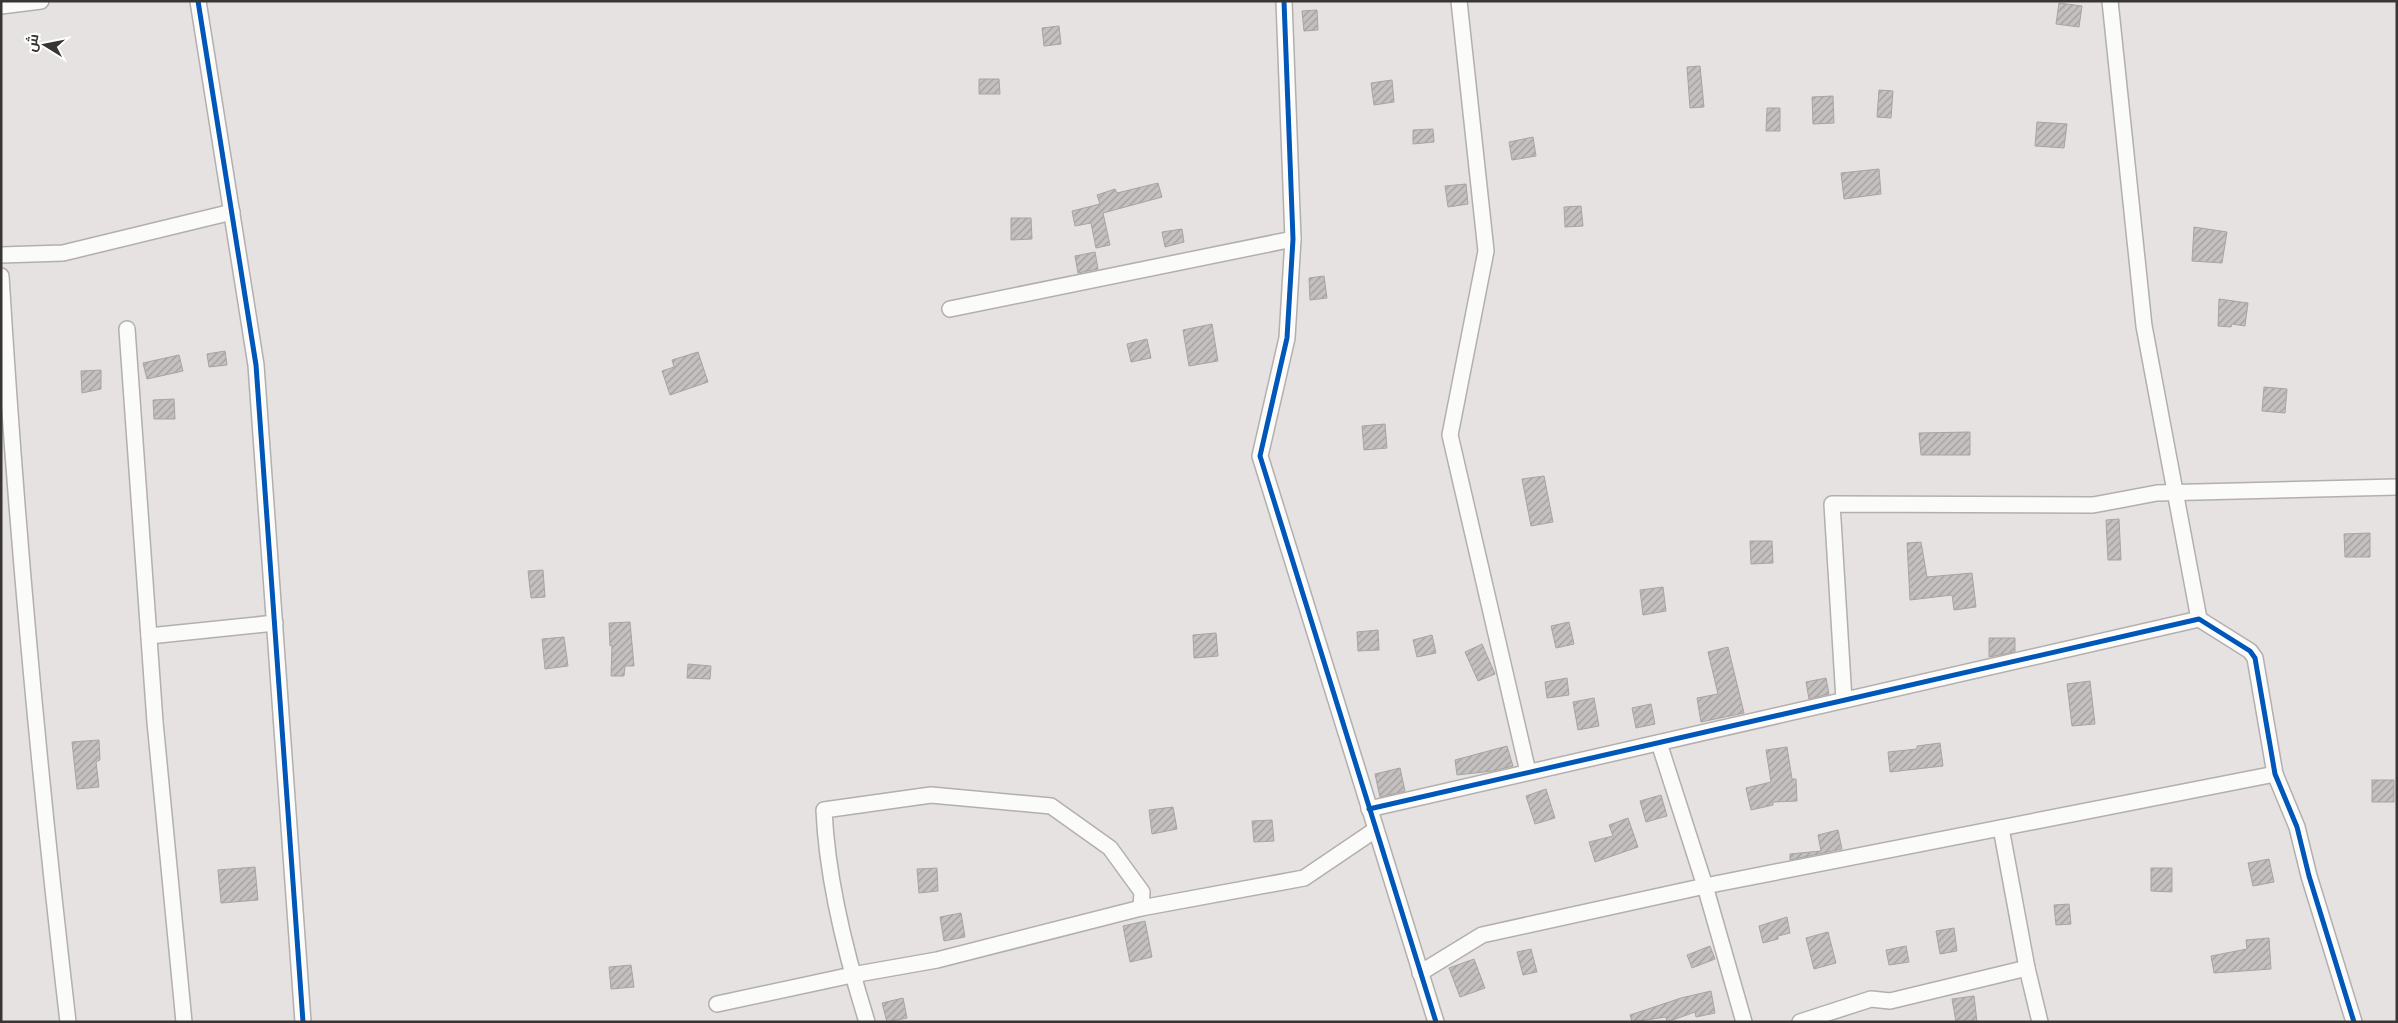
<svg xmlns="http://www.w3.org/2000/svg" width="2398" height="1023" viewBox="0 0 2398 1023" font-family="'IBM Plex Serif',Cairo,serif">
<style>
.building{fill:url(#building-hatch);stroke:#a8a4a4}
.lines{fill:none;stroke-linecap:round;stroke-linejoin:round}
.street-casing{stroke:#b2afae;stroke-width:18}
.street{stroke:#fbfbfa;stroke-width:15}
.cycleway-casing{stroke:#fff;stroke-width:8}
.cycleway{stroke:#0057b8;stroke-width:5}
</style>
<defs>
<pattern id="building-hatch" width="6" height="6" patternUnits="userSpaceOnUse" patternTransform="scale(1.25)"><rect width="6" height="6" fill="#c4c0c0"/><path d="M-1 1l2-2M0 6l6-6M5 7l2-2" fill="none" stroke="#a09d9d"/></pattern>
</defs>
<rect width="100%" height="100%" fill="#e6e2e1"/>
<g class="building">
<path d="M 2059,3 L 2082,6 L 2079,27 L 2056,24 Z"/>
<path d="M 1317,10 L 1318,30 L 1304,31 L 1302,11 Z"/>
<path d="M 1059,26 L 1061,44 L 1044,46 L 1042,28 Z"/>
<path d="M 1700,66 L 1704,107 L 1690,108 L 1687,67 Z"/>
<path d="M 979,79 L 999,79 L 1000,94 L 979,94 Z"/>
<path d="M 1392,80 L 1394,102 L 1374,105 L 1371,83 Z"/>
<path d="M 1879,90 L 1893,91 L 1891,118 L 1877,117 Z"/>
<path d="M 1833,96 L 1834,123 L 1813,124 L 1812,97 Z"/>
<path d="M 1767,108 L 1780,108 L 1780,131 L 1766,131 Z"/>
<path d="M 2037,122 L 2067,124 L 2064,148 L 2035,146 Z"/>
<path d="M 1433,129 L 1434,142 L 1413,144 L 1413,130 Z"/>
<path d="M 1533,137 L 1536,156 L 1512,160 L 1509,142 Z"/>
<path d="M 1879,169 L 1881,194 L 1844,199 L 1841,173 Z"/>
<path d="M 1158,183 L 1162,197 L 1103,213 L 1110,245 L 1096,248 L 1091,223 L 1075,226 L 1072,211 L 1100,204 L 1097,195 L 1115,189 L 1117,193 Z"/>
<path d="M 1466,184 L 1468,204 L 1448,207 L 1445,186 Z"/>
<path d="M 1581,206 L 1583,226 L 1565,227 L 1564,207 Z"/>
<path d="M 1011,218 L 1031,218 L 1032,239 L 1011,240 Z"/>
<path d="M 2194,227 L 2227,232 L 2222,263 L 2192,261 Z"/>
<path d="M 1182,229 L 1184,242 L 1165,247 L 1162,232 Z"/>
<path d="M 1095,252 L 1098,269 L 1078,273 L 1075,256 Z"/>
<path d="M 1324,276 L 1327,298 L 1310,300 L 1309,278 Z"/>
<path d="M 2219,299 L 2248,303 L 2245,326 L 2232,324 L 2231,327 L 2218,326 Z"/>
<path d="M 1212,324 L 1218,361 L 1189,366 L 1183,330 Z"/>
<path d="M 1147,339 L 1151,358 L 1131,362 L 1127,344 Z"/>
<path d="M 225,351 L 227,365 L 209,367 L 207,354 Z"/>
<path d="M 698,352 L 708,382 L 670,395 L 662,371 L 674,367 L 672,360 Z"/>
<path d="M 179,355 L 183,371 L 147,379 L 143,363 Z"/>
<path d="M 101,370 L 101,389 L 82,393 L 81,371 Z"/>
<path d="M 2264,387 L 2287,389 L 2285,413 L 2262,411 Z"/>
<path d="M 174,399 L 175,419 L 154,419 L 153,400 Z"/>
<path d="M 1385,424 L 1387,448 L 1364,450 L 1362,426 Z"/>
<path d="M 1970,432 L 1970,455 L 1921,455 L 1919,433 Z"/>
<path d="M 1544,476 L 1553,522 L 1531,526 L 1522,479 Z"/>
<path d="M 2119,519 L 2121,560 L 2108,560 L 2106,520 Z"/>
<path d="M 2370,533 L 2370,557 L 2345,557 L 2344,534 Z"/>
<path d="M 1750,541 L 1772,541 L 1773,563 L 1751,564 Z"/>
<path d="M 1921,542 L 1927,577 L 1972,573 L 1976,607 L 1954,610 L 1952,595 L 1910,600 L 1907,543 Z"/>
<path d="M 543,570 L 545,597 L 531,598 L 528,571 Z"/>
<path d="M 1663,587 L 1666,611 L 1643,615 L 1640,590 Z"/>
<path d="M 630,622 L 634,666 L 625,666 L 624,676 L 611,676 L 612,645 L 610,646 L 609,623 Z"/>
<path d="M 1569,622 L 1574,644 L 1556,648 L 1551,626 Z"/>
<path d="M 1378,630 L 1379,650 L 1358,651 L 1357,632 Z"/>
<path d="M 1216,633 L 1218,656 L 1194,658 L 1193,635 Z"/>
<path d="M 1432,635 L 1436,653 L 1417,657 L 1413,640 Z"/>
<path d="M 564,637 L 568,666 L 545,669 L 542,639 Z"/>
<path d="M 1989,638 L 2015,638 L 2015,652 L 1989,657 Z"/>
<path d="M 1482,644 L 1495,674 L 1478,681 L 1465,652 Z"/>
<path d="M 1728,647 L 1744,713 L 1701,722 L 1697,698 L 1718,694 L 1708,652 Z"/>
<path d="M 688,664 L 711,666 L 710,679 L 687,678 Z"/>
<path d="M 1567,678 L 1569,695 L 1547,698 L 1545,682 Z"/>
<path d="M 1826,678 L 1829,694 L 1809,699 L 1806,682 Z"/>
<path d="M 2090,681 L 2095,724 L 2072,726 L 2067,684 Z"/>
<path d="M 1594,698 L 1599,726 L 1578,730 L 1573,702 Z"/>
<path d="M 1651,704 L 1655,724 L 1636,728 L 1632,708 Z"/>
<path d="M 99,740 L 100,760 L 96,762 L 99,787 L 77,789 L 72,742 Z"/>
<path d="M 1940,743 L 1943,766 L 1890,772 L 1888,752 L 1917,749 L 1917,746 Z"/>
<path d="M 1507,746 L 1513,766 L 1493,771 L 1457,775 L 1455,760 Z"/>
<path d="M 1787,747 L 1792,779 L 1796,779 L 1797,801 L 1773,802 L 1773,805 L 1751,810 L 1746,788 L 1771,782 L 1766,750 Z"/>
<path d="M 1400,768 L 1405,791 L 1380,797 L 1375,774 Z"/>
<rect x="2372" y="780" width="22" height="22"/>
<path d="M 1546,789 L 1555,818 L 1535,824 L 1526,796 Z"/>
<path d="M 1661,795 L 1667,816 L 1646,822 L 1640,801 Z"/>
<path d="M 1173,807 L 1177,829 L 1152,834 L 1149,810 Z"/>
<path d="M 1628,818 L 1638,847 L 1595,862 L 1589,842 L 1613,836 L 1609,825 Z"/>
<path d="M 1272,820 L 1274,841 L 1254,842 L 1252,821 Z"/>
<path d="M 1838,830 L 1842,849 L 1790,860 L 1790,854 L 1821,851 L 1818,835 Z"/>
<path d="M 2269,859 L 2274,882 L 2253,886 L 2248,863 Z"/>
<path d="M 255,867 L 258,900 L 221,903 L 218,870 Z"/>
<path d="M 937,868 L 938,891 L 919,893 L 917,869 Z"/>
<path d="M 2151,868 L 2172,868 L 2172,892 L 2151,891 Z"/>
<path d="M 2069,904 L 2071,924 L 2056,925 L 2054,905 Z"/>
<path d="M 961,913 L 965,937 L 944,941 L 940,917 Z"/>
<path d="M 1787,917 L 1790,933 L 1778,936 L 1778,939 L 1763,943 L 1759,926 Z"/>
<path d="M 1145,921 L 1152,957 L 1130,962 L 1123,926 Z"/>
<path d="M 1954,928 L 1957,951 L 1940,954 L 1936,931 Z"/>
<path d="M 1828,932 L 1836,963 L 1814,969 L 1806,938 Z"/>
<path d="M 2269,938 L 2271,969 L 2214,973 L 2211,956 L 2247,949 L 2246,940 Z"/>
<path d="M 1710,946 L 1715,959 L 1692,968 L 1687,955 Z"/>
<path d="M 1906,946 L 1909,962 L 1889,965 L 1886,950 Z"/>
<path d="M 1531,949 L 1537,972 L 1523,975 L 1517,952 Z"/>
<path d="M 1474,959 L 1485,988 L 1460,997 L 1449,968 Z"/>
<path d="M 631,965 L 634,987 L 611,989 L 609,967 Z"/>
<path d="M 1711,991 L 1715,1013 L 1696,1017 L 1695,1012 L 1667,1022 L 1666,1017 L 1632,1022 L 1630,1015 L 1681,998 Z"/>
<path d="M 1974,996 L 1977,1022 L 1956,1022 L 1952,999 Z"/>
<path d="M 903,998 L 907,1018 L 887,1022 L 882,1003 Z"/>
</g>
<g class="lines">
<g class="street-casing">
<g id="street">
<path d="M 198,1 L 256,365 L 303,1022"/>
<path d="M 1284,1 L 1293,239 L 1287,338 L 1260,456 L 1436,1022"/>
<path d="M 1459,1 L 1486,251 L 1450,435 L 1528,772"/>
<path d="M 2110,1 L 2144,326 L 2199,619"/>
<path d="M 1,6 L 41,1"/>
<path d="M 1,255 L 63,253 L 232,212"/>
<path d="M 1,276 C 16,525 39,774 68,1022"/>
<path d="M 950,309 L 1293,239"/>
<path d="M 127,329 L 155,722 L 184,1022"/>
<path d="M 149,636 L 275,623"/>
<path d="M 1844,700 L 1832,504 L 2093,505 L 2157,493 L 2397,487"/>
<path d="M 1659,743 L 1705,886 L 1744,1022"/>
<path d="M 1369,809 L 2199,619 L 2250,651 L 2255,658 L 2275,774 L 2297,827 L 2309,876 L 2354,1022"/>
<path d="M 2001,828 L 2027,968 L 2040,1022"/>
<path d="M 1420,973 L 1482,935 L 1705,886 L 2275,774"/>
<path d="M 717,1004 L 852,975 L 937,960 L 1141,908 L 1304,878 L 1375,830"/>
<path d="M 867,1022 C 846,955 827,880 824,810 L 931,795 L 1051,806 L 1110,848 L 1142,892 L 1141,908"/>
<path d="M 1800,1022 L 1871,999 L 1890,1001 L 2027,968"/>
</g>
</g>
<use href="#street" class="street"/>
<g class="cycleway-casing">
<g id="cycleway">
<path d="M 198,1 L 256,365 L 303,1022"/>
<path d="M 1284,1 L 1293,239 L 1287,338 L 1260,456 L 1436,1022"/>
<path d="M 1369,809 L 2199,619 L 2250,651 L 2255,658 L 2275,774 L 2297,827 L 2309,876 L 2354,1022"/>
</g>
</g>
<use href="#cycleway" class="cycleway"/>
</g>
<rect width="2398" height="1023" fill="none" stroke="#383635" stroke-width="5"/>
<g transform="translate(45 45) rotate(280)" stroke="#ffffff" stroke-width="4" paint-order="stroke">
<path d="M0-4L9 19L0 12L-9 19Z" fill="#383635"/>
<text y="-8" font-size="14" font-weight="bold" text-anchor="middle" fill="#383635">ش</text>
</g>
</svg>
